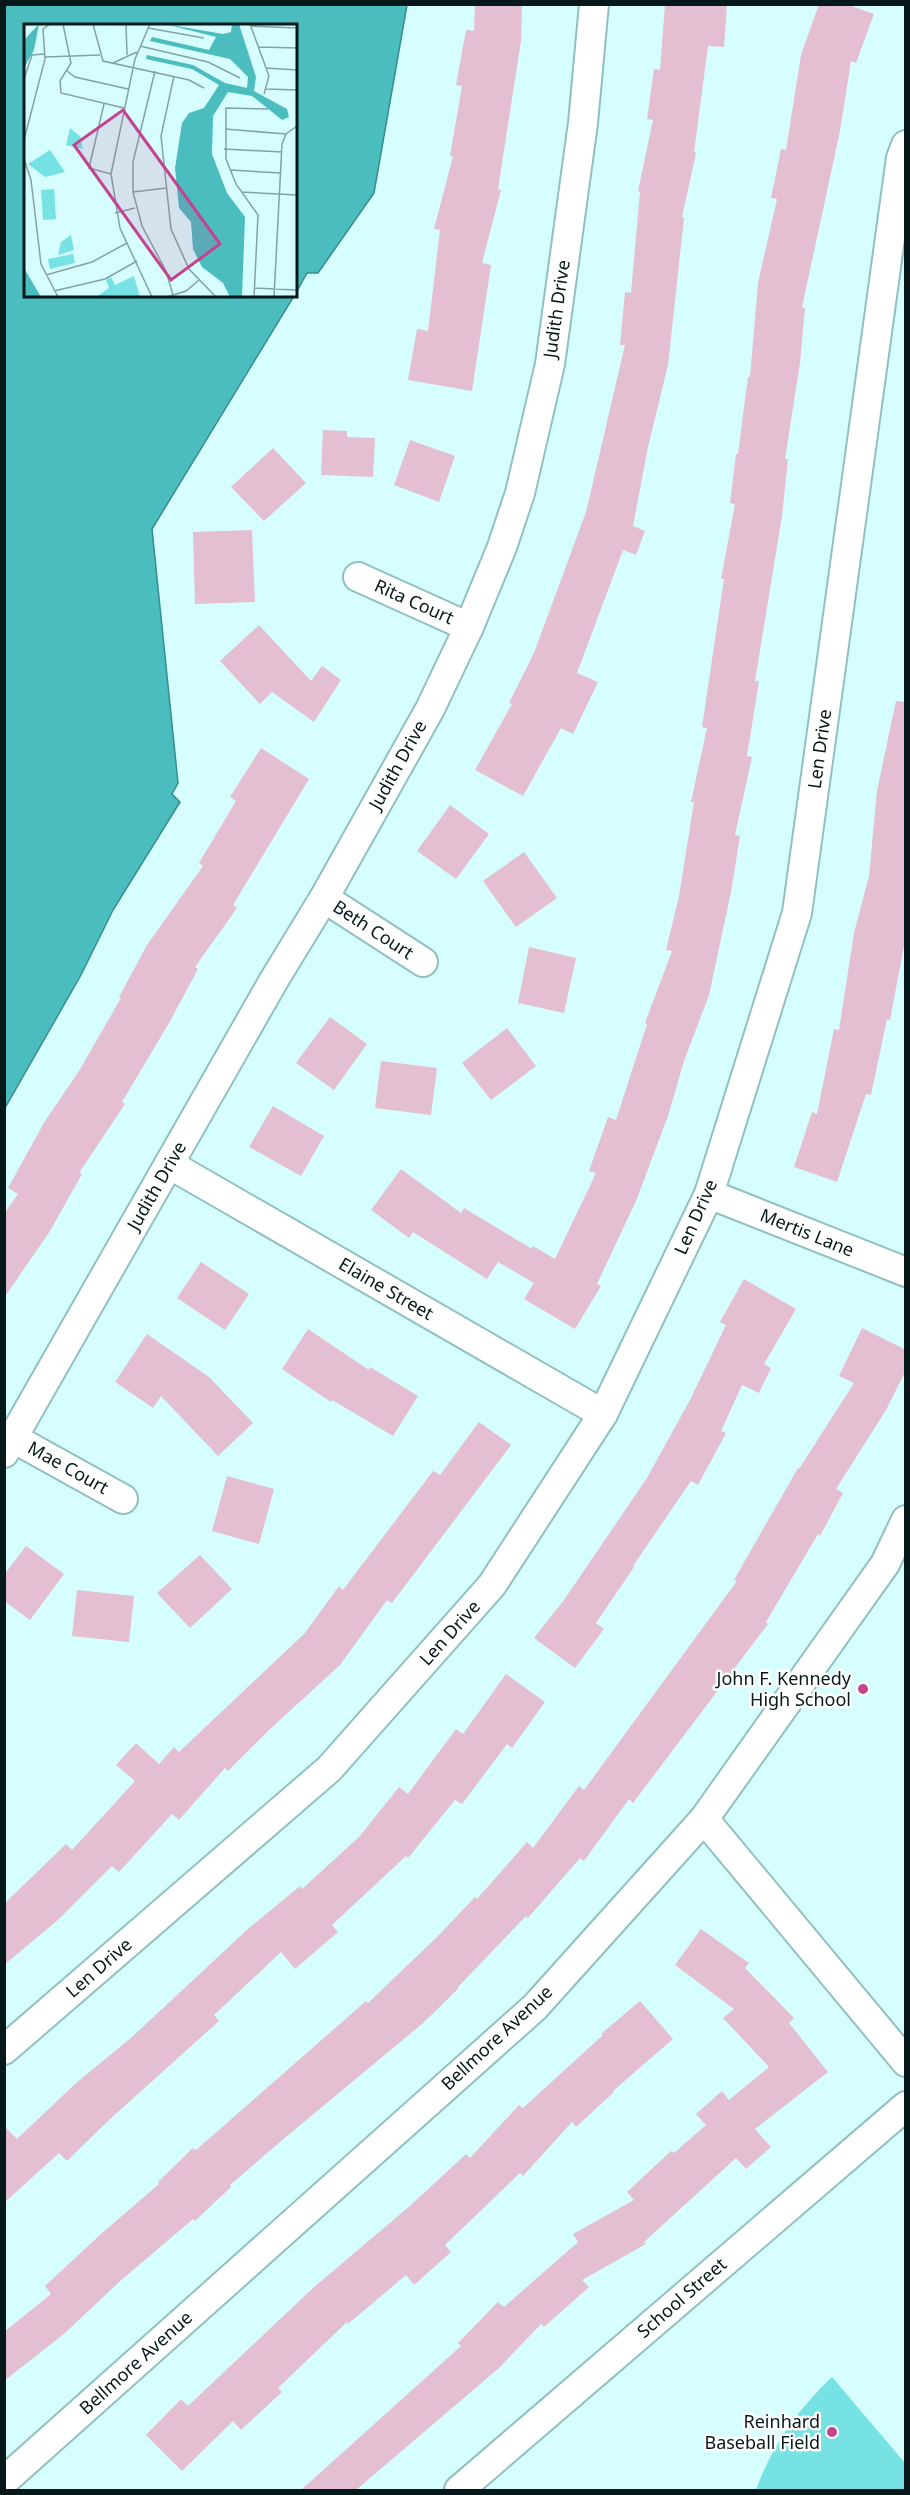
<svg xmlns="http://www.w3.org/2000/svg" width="910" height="2495" viewBox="0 0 910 2495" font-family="'Noto Sans',sans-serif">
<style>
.green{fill:#76e2e4}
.water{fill:#4bbdbf;stroke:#368c8d;stroke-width:1.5}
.building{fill:#e4bed1}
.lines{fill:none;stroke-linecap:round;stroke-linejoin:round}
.minor-casing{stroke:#91c0c1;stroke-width:32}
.minor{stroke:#fff;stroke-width:28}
.poi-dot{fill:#c24491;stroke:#fff;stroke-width:2}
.labels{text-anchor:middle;stroke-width:5;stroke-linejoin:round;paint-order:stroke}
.street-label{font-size:18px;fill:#061819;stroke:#fff}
.poi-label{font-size:18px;fill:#061819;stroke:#fff;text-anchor:end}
.inset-road{fill:none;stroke:#83a2a2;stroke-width:1.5}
.view{fill:#c24491;fill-opacity:0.15;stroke:#c24491;stroke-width:3}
.inset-edge{fill:none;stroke:#061819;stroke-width:3}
</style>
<rect width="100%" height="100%" fill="#d7fefe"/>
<path class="green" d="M 832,2377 L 905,2463 L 905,2490 L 756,2490 C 771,2447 798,2409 832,2377 Z"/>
<path class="water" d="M 5,4 L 407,5 L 374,193 L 318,273 L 307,273 L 296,293 L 296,26 L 26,26 L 26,296 L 294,296 L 152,529 L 178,783 L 172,794 L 180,802 L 113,910 L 81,975 L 5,1108 Z"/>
<g class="building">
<path d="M 475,4 L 522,4 L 521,41 L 498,189 L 501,190 L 482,263 L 491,265 L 472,391 L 408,380 L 417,329 L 428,331 L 440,230 L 434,229 L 453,156 L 450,156 L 462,86 L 456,85 L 466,30 L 474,31 Z"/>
<path d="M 665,4 L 727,4 L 724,47 L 708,46 L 694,152 L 696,153 L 682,217 L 684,218 L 668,365 L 648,447 L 633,526 L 645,531 L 636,555 L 623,550 L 577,673 L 598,682 L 573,734 L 561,728 L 523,796 L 475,770 L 512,704 L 509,703 L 534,653 L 586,512 L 625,345 L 620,345 L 625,292 L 631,293 L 640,192 L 638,191 L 653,120 L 647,119 L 654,69 L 660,70 Z"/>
<path d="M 819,4 L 846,4 L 874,14 L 856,63 L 851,61 L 840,131 L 802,307 L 805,308 L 800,363 L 785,459 L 788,459 L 782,516 L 755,681 L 759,681 L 747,756 L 752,757 L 735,835 L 740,836 L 731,892 L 709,995 L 684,1061 L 668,1116 L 636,1201 L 597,1284 L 601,1286 L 575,1329 L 524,1299 L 534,1283 L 498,1262 L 487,1279 L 413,1232 L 409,1238 L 371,1210 L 401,1169 L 461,1213 L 464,1208 L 532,1249 L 533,1246 L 555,1259 L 596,1173 L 589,1171 L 608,1117 L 616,1120 L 647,1024 L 645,1023 L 672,951 L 666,950 L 679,896 L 694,802 L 691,802 L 707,728 L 702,727 L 724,579 L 721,579 L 735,504 L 730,503 L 736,454 L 738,454 L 748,377 L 750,377 L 758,283 L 777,199 L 771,198 L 781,149 L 786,150 L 801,55 Z"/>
<path d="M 323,430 L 347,431 L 347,437 L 375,438 L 373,477 L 321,475 Z"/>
<path d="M 410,440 L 455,456 L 439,502 L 394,485 Z"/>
<path d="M 273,448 L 306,483 L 264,521 L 231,487 Z"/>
<path d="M 252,530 L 255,602 L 195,604 L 193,532 Z"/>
<path d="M 259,625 L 311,681 L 322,666 L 341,680 L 314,722 L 272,692 L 260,704 L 220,661 Z"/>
<path d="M 896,701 L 906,702 L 906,935 L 890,1020 L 887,1019 L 871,1095 L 866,1094 L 837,1182 L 794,1167 L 812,1112 L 817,1114 L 834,1029 L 839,1030 L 854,933 L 869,876 L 877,791 Z"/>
<path d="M 261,748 L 309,779 L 233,905 L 237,908 L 195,967 L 198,969 L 169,1023 L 122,1102 L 125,1104 L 79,1173 L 82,1174 L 50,1231 L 4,1298 L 4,1214 L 18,1194 L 8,1188 L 45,1121 L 79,1071 L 121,998 L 119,997 L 147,945 L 203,866 L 199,863 L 236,801 L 230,797 Z"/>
<path d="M 450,805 L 489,834 L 456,879 L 417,851 Z"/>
<path d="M 524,852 L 557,898 L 516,927 L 483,881 Z"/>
<path d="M 529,947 L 576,958 L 564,1013 L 518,1003 Z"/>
<path d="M 330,1017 L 367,1044 L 334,1090 L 296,1063 Z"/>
<path d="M 507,1028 L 536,1066 L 491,1100 L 462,1063 Z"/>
<path d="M 381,1061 L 437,1068 L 431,1115 L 375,1108 Z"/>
<path d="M 273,1106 L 324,1136 L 301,1176 L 249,1147 Z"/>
<path d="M 201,1262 L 249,1294 L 225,1330 L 177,1298 Z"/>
<path d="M 744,1279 L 796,1309 L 764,1364 L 771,1368 L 759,1393 L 742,1385 L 721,1431 L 726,1433 L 698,1485 L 691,1481 L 633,1566 L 634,1567 L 596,1623 L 604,1629 L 575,1668 L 534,1638 L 564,1600 L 647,1478 L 690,1400 L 726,1325 L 720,1322 Z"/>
<path d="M 862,1328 L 906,1350 L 906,1370 L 886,1410 L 836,1489 L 843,1493 L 820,1536 L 818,1534 L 766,1622 L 768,1624 L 633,1803 L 629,1799 L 584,1861 L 580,1858 L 528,1918 L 526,1916 L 457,1988 L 458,1989 L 422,2024 L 287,2136 L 230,2185 L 231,2187 L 195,2221 L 193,2219 L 118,2283 L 65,2333 L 4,2381 L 4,2332 L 51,2294 L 45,2286 L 101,2234 L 159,2184 L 158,2182 L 193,2148 L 196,2150 L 366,2001 L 368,2003 L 437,1937 L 475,1897 L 477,1899 L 527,1842 L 533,1848 L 579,1786 L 584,1790 L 737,1581 L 734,1580 L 798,1468 L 799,1469 L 854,1383 L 839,1376 Z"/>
<path d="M 308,1329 L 369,1370 L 370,1367 L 418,1396 L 393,1436 L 332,1400 L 331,1402 L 282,1369 Z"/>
<path d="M 147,1334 L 209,1377 L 253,1423 L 218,1456 L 161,1396 L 153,1408 L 115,1382 Z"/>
<path d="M 479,1422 L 511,1445 L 392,1603 L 387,1600 L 340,1665 L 269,1730 L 228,1771 L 225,1768 L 179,1820 L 172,1814 L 119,1872 L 112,1866 L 59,1919 L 4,1965 L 4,1904 L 66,1844 L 72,1850 L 135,1781 L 116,1765 L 136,1743 L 159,1764 L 174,1747 L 179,1752 L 305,1633 L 339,1586 L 343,1590 L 433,1471 L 440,1475 Z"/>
<path d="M 227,1476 L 274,1489 L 259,1544 L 212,1531 Z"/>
<path d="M 26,1546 L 64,1574 L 30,1620 L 4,1601 L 4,1575 Z"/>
<path d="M 200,1555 L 232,1589 L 190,1628 L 157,1593 Z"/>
<path d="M 77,1590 L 134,1596 L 129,1642 L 72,1636 Z"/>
<path d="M 506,1674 L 545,1702 L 512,1748 L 507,1744 L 462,1804 L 455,1800 L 408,1858 L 406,1856 L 332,1925 L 338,1932 L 295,1969 L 281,1952 L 214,2015 L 219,2021 L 109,2120 L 67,2161 L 59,2153 L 4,2203 L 4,2126 L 17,2139 L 75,2084 L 132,2037 L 249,1928 L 300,1886 L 302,1889 L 359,1837 L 399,1787 L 408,1794 L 456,1729 L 463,1734 Z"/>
<path d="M 701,1929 L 749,1963 L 745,1968 L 794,2018 L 789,2023 L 828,2072 L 755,2129 L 771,2147 L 746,2169 L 736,2158 L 644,2242 L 646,2244 L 582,2280 L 589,2287 L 544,2327 L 541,2324 L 499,2368 L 356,2490 L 301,2490 L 461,2346 L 458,2343 L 498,2302 L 504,2307 L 578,2242 L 573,2234 L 634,2200 L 627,2192 L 671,2151 L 674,2153 L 706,2125 L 696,2114 L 722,2091 L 729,2100 L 769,2067 L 723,2018 L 734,2009 L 675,1965 Z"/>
<path d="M 640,2001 L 673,2039 L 613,2091 L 614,2092 L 576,2127 L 572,2122 L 523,2176 L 520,2173 L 445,2245 L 451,2252 L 414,2285 L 406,2275 L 348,2324 L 347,2322 L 278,2388 L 282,2392 L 241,2430 L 233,2421 L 182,2471 L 146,2435 L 181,2399 L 188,2406 L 313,2288 L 411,2205 L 466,2154 L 470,2158 L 519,2105 L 523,2108 L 603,2035 L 601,2034 Z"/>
</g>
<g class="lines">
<g class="minor-casing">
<g id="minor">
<path d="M 358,577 L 469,627"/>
<path d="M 324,898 L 423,962"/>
<path d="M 169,1164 L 603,1414"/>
<path d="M 709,1194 L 906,1272"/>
<path d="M 13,1438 L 123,1499"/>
<path d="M 4,1453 L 274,980 L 324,898 L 430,709 L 469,627 L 502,547 L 520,493 L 550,364 L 583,123 L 594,4"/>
<path d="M 704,1819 L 906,2062"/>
<path d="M 4,2050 L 329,1769 L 492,1585 L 603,1414 L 709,1194 L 797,913 L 901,158 L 906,145"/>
<path d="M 4,2481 L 535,2007 L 704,1819 L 885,1564 L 906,1520"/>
<path d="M 459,2490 L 906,2106"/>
</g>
</g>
<use href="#minor" class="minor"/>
</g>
<g class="poi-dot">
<circle cx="863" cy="1689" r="6"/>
<circle cx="832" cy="2432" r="6"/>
</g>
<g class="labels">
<g class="street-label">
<text transform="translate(557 309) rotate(-82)" y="6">Judith Drive</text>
<text transform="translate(414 602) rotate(24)" y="6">Rita Court</text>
<text transform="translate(820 749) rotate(-82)" y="6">Len Drive</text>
<text transform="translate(398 765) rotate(-61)" y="6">Judith Drive</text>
<text transform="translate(373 930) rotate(33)" y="6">Beth Court</text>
<text transform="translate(157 1186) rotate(-60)" y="6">Judith Drive</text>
<text transform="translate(696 1217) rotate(-66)" y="6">Len Drive</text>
<text transform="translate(807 1233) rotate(22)" y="6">Mertis Lane</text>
<text transform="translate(386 1289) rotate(30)" y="6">Elaine Street</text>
<text transform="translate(68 1468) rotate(29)" y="6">Mae Court</text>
<text transform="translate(450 1633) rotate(-48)" y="6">Len Drive</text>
<text transform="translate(99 1968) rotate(-41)" y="6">Len Drive</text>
<text transform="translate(497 2038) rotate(-43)" y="6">Bellmore Avenue</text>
<text transform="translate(682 2298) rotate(-41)" y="6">School Street</text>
<text transform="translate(136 2363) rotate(-42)" y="6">Bellmore Avenue</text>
</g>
<g class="poi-label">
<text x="851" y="1685">John F. Kennedy<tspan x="851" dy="21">High School</tspan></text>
<text x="820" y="2428">Reinhard<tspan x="820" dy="21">Baseball Field</tspan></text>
</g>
</g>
<g transform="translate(24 24)">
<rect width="273" height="273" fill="#d7fefe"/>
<path d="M 46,104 L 56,112 L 59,125 L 42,121 ZM 26,126 L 41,148 L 21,153 L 4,140 ZM 30,165 L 32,195 L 19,196 L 17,166 ZM 47,211 L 50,226 L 34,231 L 37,218 ZM 49,230 L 51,239 L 26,245 L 24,235 ZM 110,252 L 116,273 L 72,273 L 85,264 L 82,256 L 87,253 L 91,261 Z" fill="#76e2e4"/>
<path d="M 15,0 L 10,26 L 0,44 L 0,16 ZM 141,0 L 199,10 L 207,8 L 208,0 L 215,0 L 232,53 L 230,67 L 263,85 L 265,93 L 258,96 L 228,72 L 204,68 L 189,92 L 188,130 L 203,169 L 221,193 L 218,273 L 206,273 L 199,259 L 178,243 L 169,225 L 167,198 L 155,184 L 151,144 L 158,99 L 165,89 L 180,84 L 195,61 L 168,45 L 122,35 L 123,31 L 169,41 L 201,59 L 223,64 L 224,53 L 206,35 L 126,17 L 128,13 L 185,26 L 192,13 ZM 0,242 L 0,244 L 17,273 L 0,273 Z" fill="#4bbdbf"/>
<path class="inset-road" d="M 39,0 L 47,39 L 36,57 L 37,69 L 100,84M 69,0 L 79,37 L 165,56 L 180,64M 102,0 L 103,31M 126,0 L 111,35 L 87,150 L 96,204 L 128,273M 226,0 L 245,52 L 240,70M 226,2 L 273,4M 124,4 L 180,14M 116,22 L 184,38 L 216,54M 234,23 L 273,24M 21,33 L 76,31M 89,39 L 113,28M 242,44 L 273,46M 43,47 L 51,53 L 104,65M 131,47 L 109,138 L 109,168 L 118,202 L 142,247 L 149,271M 150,52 L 137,112 L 147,205 L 165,245 L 192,273M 0,55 L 8,31 L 20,30M 242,65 L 273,66M 80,80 L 65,144 L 87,150M 201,105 L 262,110M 0,116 L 21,35 L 19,5 L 26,0M 200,125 L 258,128M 0,135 L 7,156 L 17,240 L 34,273M 207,146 L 257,149M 109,168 L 142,164M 218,168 L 273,171M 91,189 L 111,184M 22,251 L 68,238 L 103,219M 230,264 L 272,266M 30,267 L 81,255 L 113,237M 143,273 L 162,267 L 175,256M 230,273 L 234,191 L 212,160 L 202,135 L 202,84 L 244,85M 250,273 L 258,120 L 262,110 L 273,102"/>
<path class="view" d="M 99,86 L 196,220 L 147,256 L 50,121 Z"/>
<rect width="273" height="273" class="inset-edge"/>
</g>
<rect width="910" height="2495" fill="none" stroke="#061819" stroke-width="12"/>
</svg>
